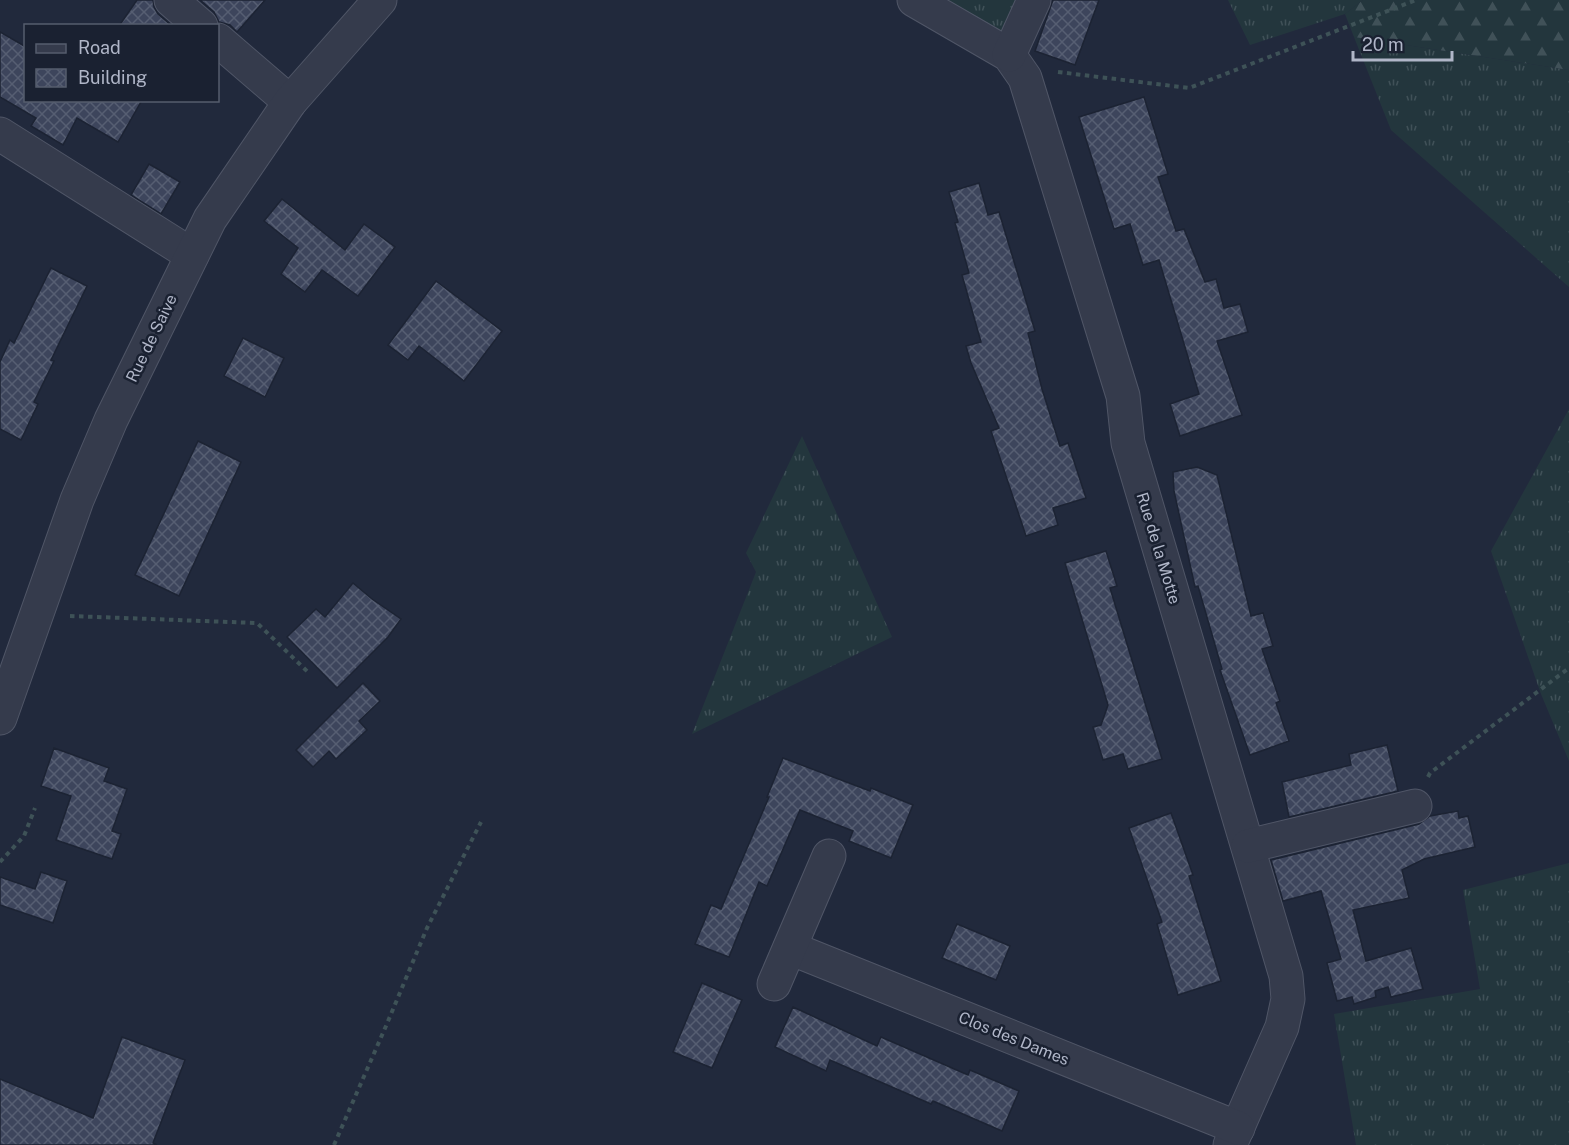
<svg xmlns="http://www.w3.org/2000/svg" width="1569" height="1145" viewBox="0 0 1569 1145" font-family="'Public Sans',sans-serif">
<style>
.grass{fill:url(#grass-tufts)}
.forest{fill:url(#forest-firs)}
.building{fill:url(#building-cross-hatch);stroke:#1c2333;stroke-width:1.5}
.lines{fill:none;stroke-linecap:round;stroke-linejoin:round}
.minor-casing{stroke:#505667;stroke-width:35}
.path{stroke:#3e5257;stroke-width:4;stroke-dasharray:4.5 4.5;stroke-linecap:butt}
.minor{stroke:#353b4c;stroke-width:33}
.labels{text-anchor:middle;stroke-width:5;stroke-linejoin:round;paint-order:stroke}
.street-label{font-size:16px;fill:#b0b6c8;stroke:#1a2131}
</style>
<defs>
<pattern id="grass-tufts" width="24" height="20" patternUnits="userSpaceOnUse" patternTransform="scale(1.5)"><rect width="24" height="20" fill="#23363d"/><path d="M3 7l-1-3M5 7V3M7 7l1-3M15 17l-1-3M17 17v-4M19 17l1-3" fill="none" stroke="#405158"/></pattern>
<pattern id="forest-firs" width="22" height="20" patternUnits="userSpaceOnUse" patternTransform="scale(1.5)"><rect width="22" height="20" fill="#23363d"/><path d="M5 1l3.5 6h-7zM16 11l3.5 6h-7z" fill="#405158"/></pattern>
<pattern id="building-cross-hatch" width="8" height="8" patternUnits="userSpaceOnUse" patternTransform="scale(1.5)"><rect width="8" height="8" fill="#3d455c"/><path d="M0 0l8 8M0 8l8-8" fill="none" stroke="#565e72"/></pattern>
</defs>
<rect width="100%" height="100%" fill="#21293c"/>
<g class="grass">
<path d="M 944,0 L 1020,0 L 1001,33 Z"/>
<path d="M 1228,0 L 1363,0 L 1345,14 L 1250,45 Z"/>
<path d="M 1354,37 L 1569,70 L 1569,287 L 1391,130 Z"/>
<path d="M 1569,409 L 1569,761 L 1541,694 L 1491,551 Z"/>
<path d="M 802,436 L 892,637 L 692,734 L 756,572 L 746,553 Z"/>
<path d="M 1569,863 L 1569,1145 L 1356,1145 L 1334,1014 L 1480,989 L 1463,890 Z"/>
</g>
<path class="forest" d="M 1363,0 L 1569,0 L 1569,70 L 1354,37 L 1345,14 Z"/>
<g class="building">
<path d="M 137,0 L 153,0 L 154,7 L 158,14 L 172,26 L 119,26 Z"/>
<path d="M 200,0 L 265,0 L 237,32 L 230,25 L 219,22 L 214,12 Z"/>
<path d="M 1053,0 L 1099,0 L 1075,65 L 1035,51 Z"/>
<path d="M 0,32 L 26,47 L 26,100 L 142,100 L 118,142 L 77,118 L 63,145 L 31,126 L 36,118 L 0,97 Z"/>
<path d="M 1144,97 L 1168,174 L 1158,177 L 1176,231 L 1184,229 L 1205,282 L 1216,279 L 1224,308 L 1240,304 L 1248,332 L 1217,341 L 1242,415 L 1180,436 L 1170,404 L 1199,394 L 1159,260 L 1143,265 L 1130,224 L 1114,229 L 1079,117 Z"/>
<path d="M 149,164 L 180,182 L 161,214 L 131,195 Z"/>
<path d="M 979,183 L 988,215 L 999,212 L 1035,331 L 1028,333 L 1042,389 L 1060,446 L 1068,443 L 1086,498 L 1053,508 L 1058,525 L 1026,536 L 991,431 L 999,428 L 971,363 L 966,346 L 981,342 L 962,275 L 969,273 L 955,223 L 958,222 L 949,192 Z"/>
<path d="M 282,199 L 345,250 L 364,224 L 395,247 L 358,296 L 322,270 L 305,292 L 281,274 L 298,248 L 264,221 Z"/>
<path d="M 51,268 L 87,286 L 51,360 L 54,361 L 34,402 L 38,404 L 21,440 L 0,429 L 0,362 L 10,340 L 14,343 Z"/>
<path d="M 436,281 L 502,331 L 464,381 L 419,346 L 408,360 L 388,345 Z"/>
<path d="M 243,338 L 284,358 L 265,397 L 224,376 Z"/>
<path d="M 198,441 L 241,462 L 179,596 L 135,575 Z"/>
<path d="M 1197,467 L 1217,475 L 1251,616 L 1263,613 L 1273,646 L 1262,649 L 1280,701 L 1276,703 L 1289,741 L 1250,755 L 1220,670 L 1222,669 L 1198,586 L 1195,587 L 1174,491 L 1173,472 Z"/>
<path d="M 1106,551 L 1117,586 L 1110,588 L 1162,759 L 1128,769 L 1123,754 L 1103,760 L 1093,727 L 1101,725 L 1108,705 L 1065,563 Z"/>
<path d="M 353,583 L 372,599 L 401,619 L 388,637 L 337,688 L 287,637 L 316,609 L 325,617 Z"/>
<path d="M 363,683 L 380,701 L 359,721 L 367,730 L 336,759 L 329,751 L 313,767 L 296,750 Z"/>
<path d="M 1387,745 L 1398,791 L 1289,817 L 1282,782 L 1351,765 L 1349,754 Z"/>
<path d="M 54,748 L 109,768 L 104,781 L 127,789 L 112,831 L 121,834 L 112,859 L 56,840 L 71,796 L 41,786 Z"/>
<path d="M 783,758 L 870,791 L 871,788 L 913,805 L 891,858 L 849,841 L 853,831 L 800,810 L 767,886 L 759,882 L 729,957 L 695,944 L 711,905 L 721,909 L 769,797 L 767,797 Z"/>
<path d="M 1458,811 L 1459,818 L 1468,816 L 1475,847 L 1424,859 L 1402,870 L 1409,898 L 1353,910 L 1366,961 L 1411,948 L 1423,989 L 1391,997 L 1388,987 L 1375,991 L 1376,997 L 1354,1004 L 1352,997 L 1337,1001 L 1327,963 L 1341,959 L 1321,891 L 1283,901 L 1271,860 L 1419,824 L 1430,816 Z"/>
<path d="M 1171,813 L 1193,875 L 1189,876 L 1221,981 L 1178,995 L 1157,924 L 1162,922 L 1129,828 Z"/>
<path d="M 41,872 L 67,881 L 53,923 L 0,905 L 0,877 L 35,889 Z"/>
<path d="M 957,924 L 1010,946 L 996,980 L 942,958 Z"/>
<path d="M 702,983 L 742,1000 L 712,1068 L 673,1052 Z"/>
<path d="M 793,1007 L 877,1046 L 881,1037 L 968,1075 L 970,1070 L 1019,1091 L 1002,1131 L 933,1101 L 931,1104 L 830,1060 L 826,1071 L 775,1047 Z"/>
<path d="M 122,1037 L 185,1060 L 153,1143 L 157,1145 L 0,1145 L 0,1079 L 93,1118 Z"/>
</g>
<g class="lines">
<g class="minor-casing">
<g id="minor">
<path d="M 171,0 L 201,26"/>
<path d="M 914,0 L 1009,55 L 1025,78 L 1123,396 L 1128,443 L 1286,976 L 1288,999 L 1282,1027 L 1230,1145"/>
<path d="M 218,40 L 290,102"/>
<path d="M 1009,55 L 1034,0"/>
<path d="M 0,134 L 192,255"/>
<path d="M 0,718 L 77,500 L 111,420 L 210,219 L 290,102 L 380,0"/>
<path d="M 1248,846 L 1415,806"/>
<path d="M 790,948 L 1238,1128"/>
<path d="M 774,984 L 829,856"/>
</g>
</g>
<g class="path">
<path d="M 1058,72 L 1189,88 L 1416,0"/>
<path d="M 70,616 L 257,623 L 310,674"/>
<path d="M 1428,777 L 1430,773 L 1569,668"/>
<path d="M 0,862 L 24,836 L 35,808"/>
<path d="M 334,1145 L 386,1026 L 427,928 L 481,822"/>
</g>
<use href="#minor" class="minor"/>
</g>
<g class="labels">
<g class="street-label">
<text transform="translate(151 338) rotate(-64)" y="6">Rue de Saive</text>
<text transform="translate(1159 548) rotate(73)" y="6">Rue de la Motte</text>
<text transform="translate(1014 1038) rotate(22)" y="6">Clos des Dames</text>
</g>
</g>
<rect x="24" y="24" width="195" height="78" fill="#1a2131" stroke="#565d6d" stroke-width="1.5"/>
<rect x="36" y="44" width="30" height="9" fill="#353b4c" stroke="#565d6d" stroke-width="1.5"/>
<text x="78" y="54" font-size="18" fill="#b0b6c8">Road</text>
<rect x="36" y="69" width="30" height="18" fill="url(#building-cross-hatch)" stroke="#565d6d" stroke-width="1.5"/>
<text x="78" y="84" font-size="18" fill="#b0b6c8">Building</text>
<path d="M1353 51v9h99v-9" fill="none" stroke="#b0b6c8" stroke-width="3"/>
<text x="1362" y="51" font-size="18" fill="#b0b6c8" stroke="#1a2131" stroke-width="4.5" paint-order="stroke">20 m</text>
</svg>
